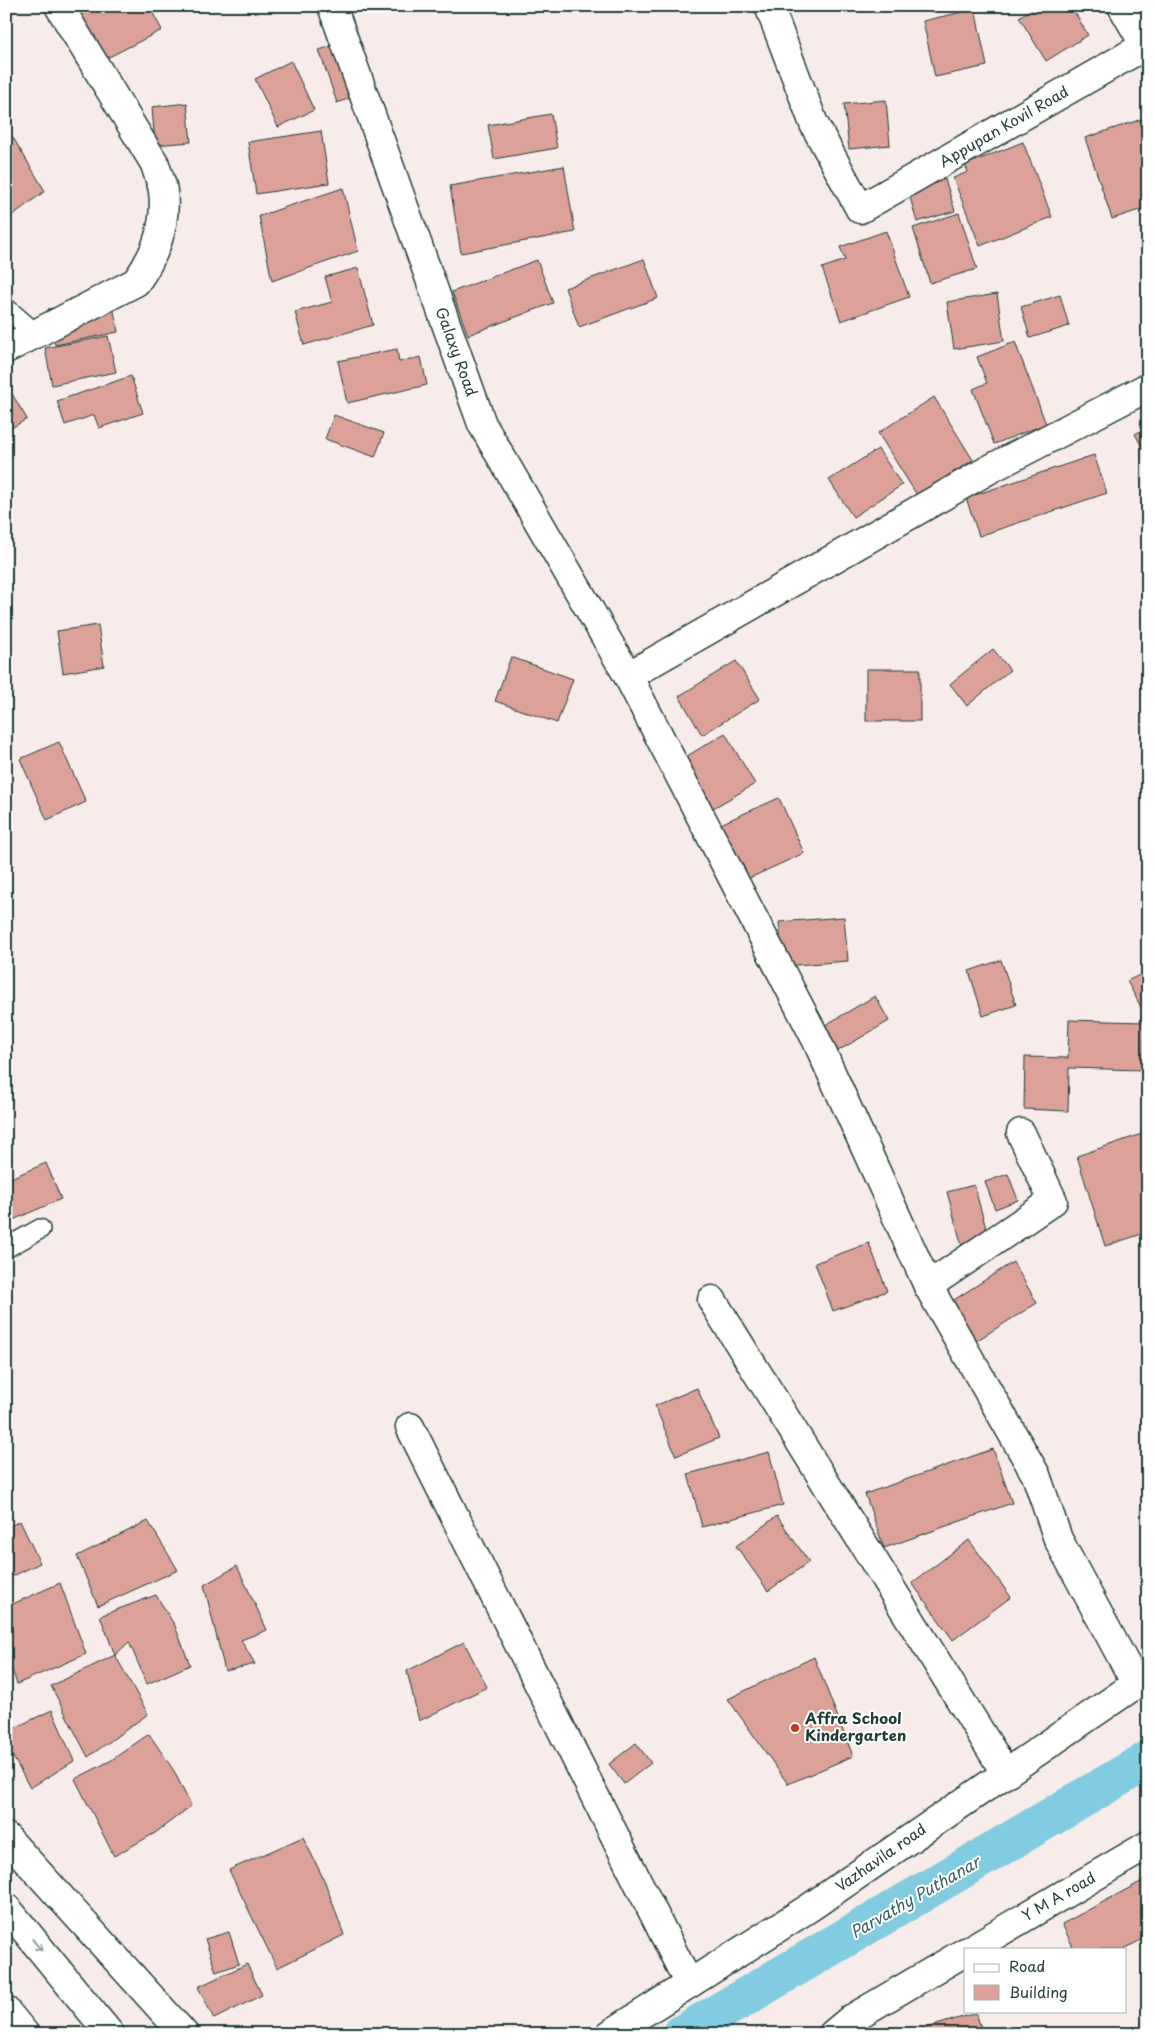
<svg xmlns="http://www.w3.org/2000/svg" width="1154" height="2040" viewBox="0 0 1154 2040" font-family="'Playpen Sans',sans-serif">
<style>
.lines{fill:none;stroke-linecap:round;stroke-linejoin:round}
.canal{stroke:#81cce1;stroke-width:39}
.building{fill:#dca29a;stroke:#1f3d34}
.lane-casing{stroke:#1f3d34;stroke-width:22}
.street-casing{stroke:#1f3d34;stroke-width:31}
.secondary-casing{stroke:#1f3d34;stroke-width:31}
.lane{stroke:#fff;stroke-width:19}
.street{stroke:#fff;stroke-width:28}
.secondary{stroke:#fff;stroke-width:28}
.oneway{stroke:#8f9e9a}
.poi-dot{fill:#c8321e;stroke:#fff;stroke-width:2}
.labels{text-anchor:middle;stroke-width:4;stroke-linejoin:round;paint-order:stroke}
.street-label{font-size:15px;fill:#1f3d34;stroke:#fff}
.poi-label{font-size:15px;font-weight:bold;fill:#1f3d34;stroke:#fff;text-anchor:start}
.water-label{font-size:16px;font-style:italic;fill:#38615f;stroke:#fff}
</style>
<rect width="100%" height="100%" fill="#f8eceb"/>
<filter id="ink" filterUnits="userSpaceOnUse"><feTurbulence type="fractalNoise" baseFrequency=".02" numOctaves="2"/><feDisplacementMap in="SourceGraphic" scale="10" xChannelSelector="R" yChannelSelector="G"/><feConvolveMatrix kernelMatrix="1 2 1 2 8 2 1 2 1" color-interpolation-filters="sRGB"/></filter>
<g filter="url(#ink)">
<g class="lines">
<path class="canal" d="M 682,2034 L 1148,1760"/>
</g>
<g class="building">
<path d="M 73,6 L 149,6 L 162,30 L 103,60 Z"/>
<path d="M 1037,6 L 1071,6 L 1088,35 L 1046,61 L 1019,17 Z"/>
<path d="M 975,9 L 987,66 L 935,77 L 923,21 Z"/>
<path d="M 336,45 L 353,97 L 337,103 L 319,50 Z"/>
<path d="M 291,61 L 314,110 L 278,127 L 255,79 Z"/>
<path d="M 886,100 L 890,145 L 849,149 L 844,104 Z"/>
<path d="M 187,103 L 191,142 L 155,145 L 152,107 Z"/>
<path d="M 551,114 L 557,148 L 494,159 L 488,125 Z"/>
<path d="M 1148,117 L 1148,207 L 1112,219 L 1085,138 Z"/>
<path d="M 321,131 L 329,183 L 256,194 L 248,142 Z"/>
<path d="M 12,136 L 45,191 L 6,220 L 6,140 Z"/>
<path d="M 1023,142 L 1052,217 L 980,246 L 953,178 L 968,172 L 965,165 Z"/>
<path d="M 564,166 L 575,232 L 461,253 L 450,186 Z"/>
<path d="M 945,179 L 955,211 L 917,222 L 908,190 Z"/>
<path d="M 343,188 L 358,251 L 272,281 L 259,216 Z"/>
<path d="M 959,213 L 977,269 L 930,283 L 913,228 Z"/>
<path d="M 886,231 L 909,297 L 841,321 L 822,268 L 845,260 L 840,247 Z"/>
<path d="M 644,259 L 658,298 L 579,327 L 565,288 Z"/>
<path d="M 537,260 L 553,303 L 468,335 L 452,292 Z"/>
<path d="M 358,268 L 373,325 L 304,345 L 295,312 L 332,302 L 325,277 Z"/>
<path d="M 997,294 L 1004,341 L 954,349 L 947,302 Z"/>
<path d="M 1060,295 L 1069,326 L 1030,338 L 1021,307 Z"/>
<path d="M 111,296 L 118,332 L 55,345 L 48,309 Z"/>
<path d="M 108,336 L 116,372 L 52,385 L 45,348 Z"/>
<path d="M 1015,342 L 1046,424 L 994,444 L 973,389 L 987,383 L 977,357 Z"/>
<path d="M 397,349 L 399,362 L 421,357 L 427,385 L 347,403 L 338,361 Z"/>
<path d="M 131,376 L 143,413 L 99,428 L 94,415 L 65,425 L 57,401 Z"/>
<path d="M 6,384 L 27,419 L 6,431 Z"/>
<path d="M 934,397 L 973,460 L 917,495 L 878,433 Z"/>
<path d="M 334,415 L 384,433 L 375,457 L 325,439 Z"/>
<path d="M 1148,427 L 1148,458 L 1135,434 Z"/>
<path d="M 878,449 L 902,485 L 853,517 L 829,480 Z"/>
<path d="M 1094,455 L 1107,493 L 979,536 L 966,498 Z"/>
<path d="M 98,625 L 104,666 L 63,673 L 57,631 Z"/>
<path d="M 993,649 L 1010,670 L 967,706 L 950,684 Z"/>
<path d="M 511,657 L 573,679 L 557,723 L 495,701 Z"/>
<path d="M 736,661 L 760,699 L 702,735 L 679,696 Z"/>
<rect x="866" y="669" width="54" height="52"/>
<path d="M 725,733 L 755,784 L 708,811 L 679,761 Z"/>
<path d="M 59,742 L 86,802 L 47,820 L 20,759 Z"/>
<path d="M 779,798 L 804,853 L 741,882 L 716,826 Z"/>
<path d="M 844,917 L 848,961 L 783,966 L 779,922 Z"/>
<path d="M 1001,960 L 1016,1005 L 983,1016 L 969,971 Z"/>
<path d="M 1148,971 L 1148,1020 L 1127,981 Z"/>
<path d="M 875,996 L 889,1021 L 836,1052 L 822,1027 Z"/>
<path d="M 1069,1020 L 1144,1022 L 1143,1070 L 1069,1068 L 1068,1111 L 1024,1109 L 1025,1057 L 1068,1058 Z"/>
<path d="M 1148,1132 L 1148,1232 L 1105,1246 L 1077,1156 Z"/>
<path d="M 46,1163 L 61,1199 L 6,1223 L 6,1180 Z"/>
<path d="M 1008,1174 L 1018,1200 L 995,1209 L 985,1182 Z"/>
<path d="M 974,1185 L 989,1239 L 962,1246 L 947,1192 Z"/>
<path d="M 869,1243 L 887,1291 L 833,1311 L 815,1263 Z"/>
<path d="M 1013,1262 L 1037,1303 L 971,1344 L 946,1305 Z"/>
<path d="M 697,1388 L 719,1438 L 676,1456 L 655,1406 Z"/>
<path d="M 993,1449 L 1012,1503 L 884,1548 L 865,1494 Z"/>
<path d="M 769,1452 L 783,1505 L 702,1527 L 688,1474 Z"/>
<path d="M 777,1516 L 809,1562 L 768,1591 L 736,1546 Z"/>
<path d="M 20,1521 L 40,1563 L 9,1578 L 6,1572 L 6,1528 Z"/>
<path d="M 148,1521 L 178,1570 L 98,1606 L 77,1556 Z"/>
<path d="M 969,1540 L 1011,1597 L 953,1640 L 912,1583 Z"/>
<path d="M 237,1566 L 267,1630 L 241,1640 L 255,1664 L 225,1671 L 204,1585 Z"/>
<path d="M 60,1583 L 86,1654 L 17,1684 L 6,1652 L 6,1607 Z"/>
<path d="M 156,1595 L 175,1626 L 190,1665 L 147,1684 L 129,1642 L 115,1655 L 100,1616 Z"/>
<path d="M 464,1642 L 487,1687 L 419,1721 L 407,1671 Z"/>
<path d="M 115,1655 L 148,1714 L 88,1757 L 51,1686 Z"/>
<path d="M 814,1657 L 853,1756 L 788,1784 L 728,1699 Z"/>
<path d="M 52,1710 L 74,1761 L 30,1788 L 6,1744 L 6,1732 Z"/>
<path d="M 149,1734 L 174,1771 L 191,1806 L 155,1833 L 114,1856 L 75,1779 L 110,1761 Z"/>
<path d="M 636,1743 L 651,1763 L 624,1784 L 609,1764 Z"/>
<path d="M 303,1837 L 325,1882 L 344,1935 L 277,1968 L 229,1870 Z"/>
<path d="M 1148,1878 L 1148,1936 L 1124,1949 L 1074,1949 L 1062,1924 Z"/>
<path d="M 229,1932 L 239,1964 L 216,1972 L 205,1939 Z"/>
<path d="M 247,1964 L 262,1995 L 214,2019 L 198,1987 Z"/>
<path d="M 976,2013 L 983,2034 L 907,2034 Z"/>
</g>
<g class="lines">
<g class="lane-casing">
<g id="lane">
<path d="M 6,308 L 35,333"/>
<path d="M 6,1248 L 40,1229"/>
</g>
</g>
<g class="street-casing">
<g id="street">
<path d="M 332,6 L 482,424 L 628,676 L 816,1039 L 928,1286 L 1036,1475 L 1058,1539 L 1135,1682"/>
<path d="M 769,6 L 814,124 L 860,209 L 1148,44"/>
<path d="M 1122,6 L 1148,51"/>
<path d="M 6,349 L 136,282 C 155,256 167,224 163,191 C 162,182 157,173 155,164 L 59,6"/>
<path d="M 628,676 L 990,469 L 1148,387"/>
<path d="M 928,1286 L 1053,1201 L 1021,1133"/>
<path d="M 712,1300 L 1005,1772"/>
<path d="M 410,1427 L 689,1984"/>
<path d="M 6,1837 L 184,2034"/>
<path d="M 971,1949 L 1148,1845"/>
<path d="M 610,2034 L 809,1908 L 1148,1676"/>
<path d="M 833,2034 L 851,2019 L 965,1952"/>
</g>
</g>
<g class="secondary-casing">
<g id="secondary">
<path d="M 6,1907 L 110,2034"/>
<path d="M 6,2011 L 25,2034"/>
</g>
</g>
<use href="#lane" class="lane"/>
<use href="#street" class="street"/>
<use href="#secondary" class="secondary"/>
</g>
<defs><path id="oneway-shaft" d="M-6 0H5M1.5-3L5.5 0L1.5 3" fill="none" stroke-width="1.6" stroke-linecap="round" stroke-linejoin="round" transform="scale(1.25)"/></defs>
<use class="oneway" href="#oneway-shaft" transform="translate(37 1945) rotate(51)"/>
</g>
<circle class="poi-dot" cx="795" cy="1728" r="5"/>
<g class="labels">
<g class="street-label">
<text transform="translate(1004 127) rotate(-30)" y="5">Appupan Kovil Road</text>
<text transform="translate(456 352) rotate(70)" y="5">Galaxy Road</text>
<text transform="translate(881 1858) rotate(-35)" y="5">Vazhavila road</text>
<text transform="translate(1059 1897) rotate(-30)" y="5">Y M A road</text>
</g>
<g class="poi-label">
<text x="805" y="1724">Affra School<tspan x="805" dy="17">Kindergarten</tspan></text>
</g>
<g class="water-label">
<text transform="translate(915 1897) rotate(-30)" y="6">Parvathy Puthanar</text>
</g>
</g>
<rect width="1154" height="2040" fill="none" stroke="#fff" stroke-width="25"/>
<rect x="12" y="12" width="1129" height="2015" fill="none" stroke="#1f3d34" stroke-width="2" filter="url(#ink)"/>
<rect x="964" y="1948" width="162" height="65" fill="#ffffff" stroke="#a5b1ae"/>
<rect x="974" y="1964" width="25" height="8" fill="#ffffff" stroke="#a5b1ae"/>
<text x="1009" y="1972" font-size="15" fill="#1f3d34">Road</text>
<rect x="974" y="1985" width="25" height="15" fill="#dca29a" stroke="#a5b1ae"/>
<text x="1009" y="1998" font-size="15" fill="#1f3d34">Building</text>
</svg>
